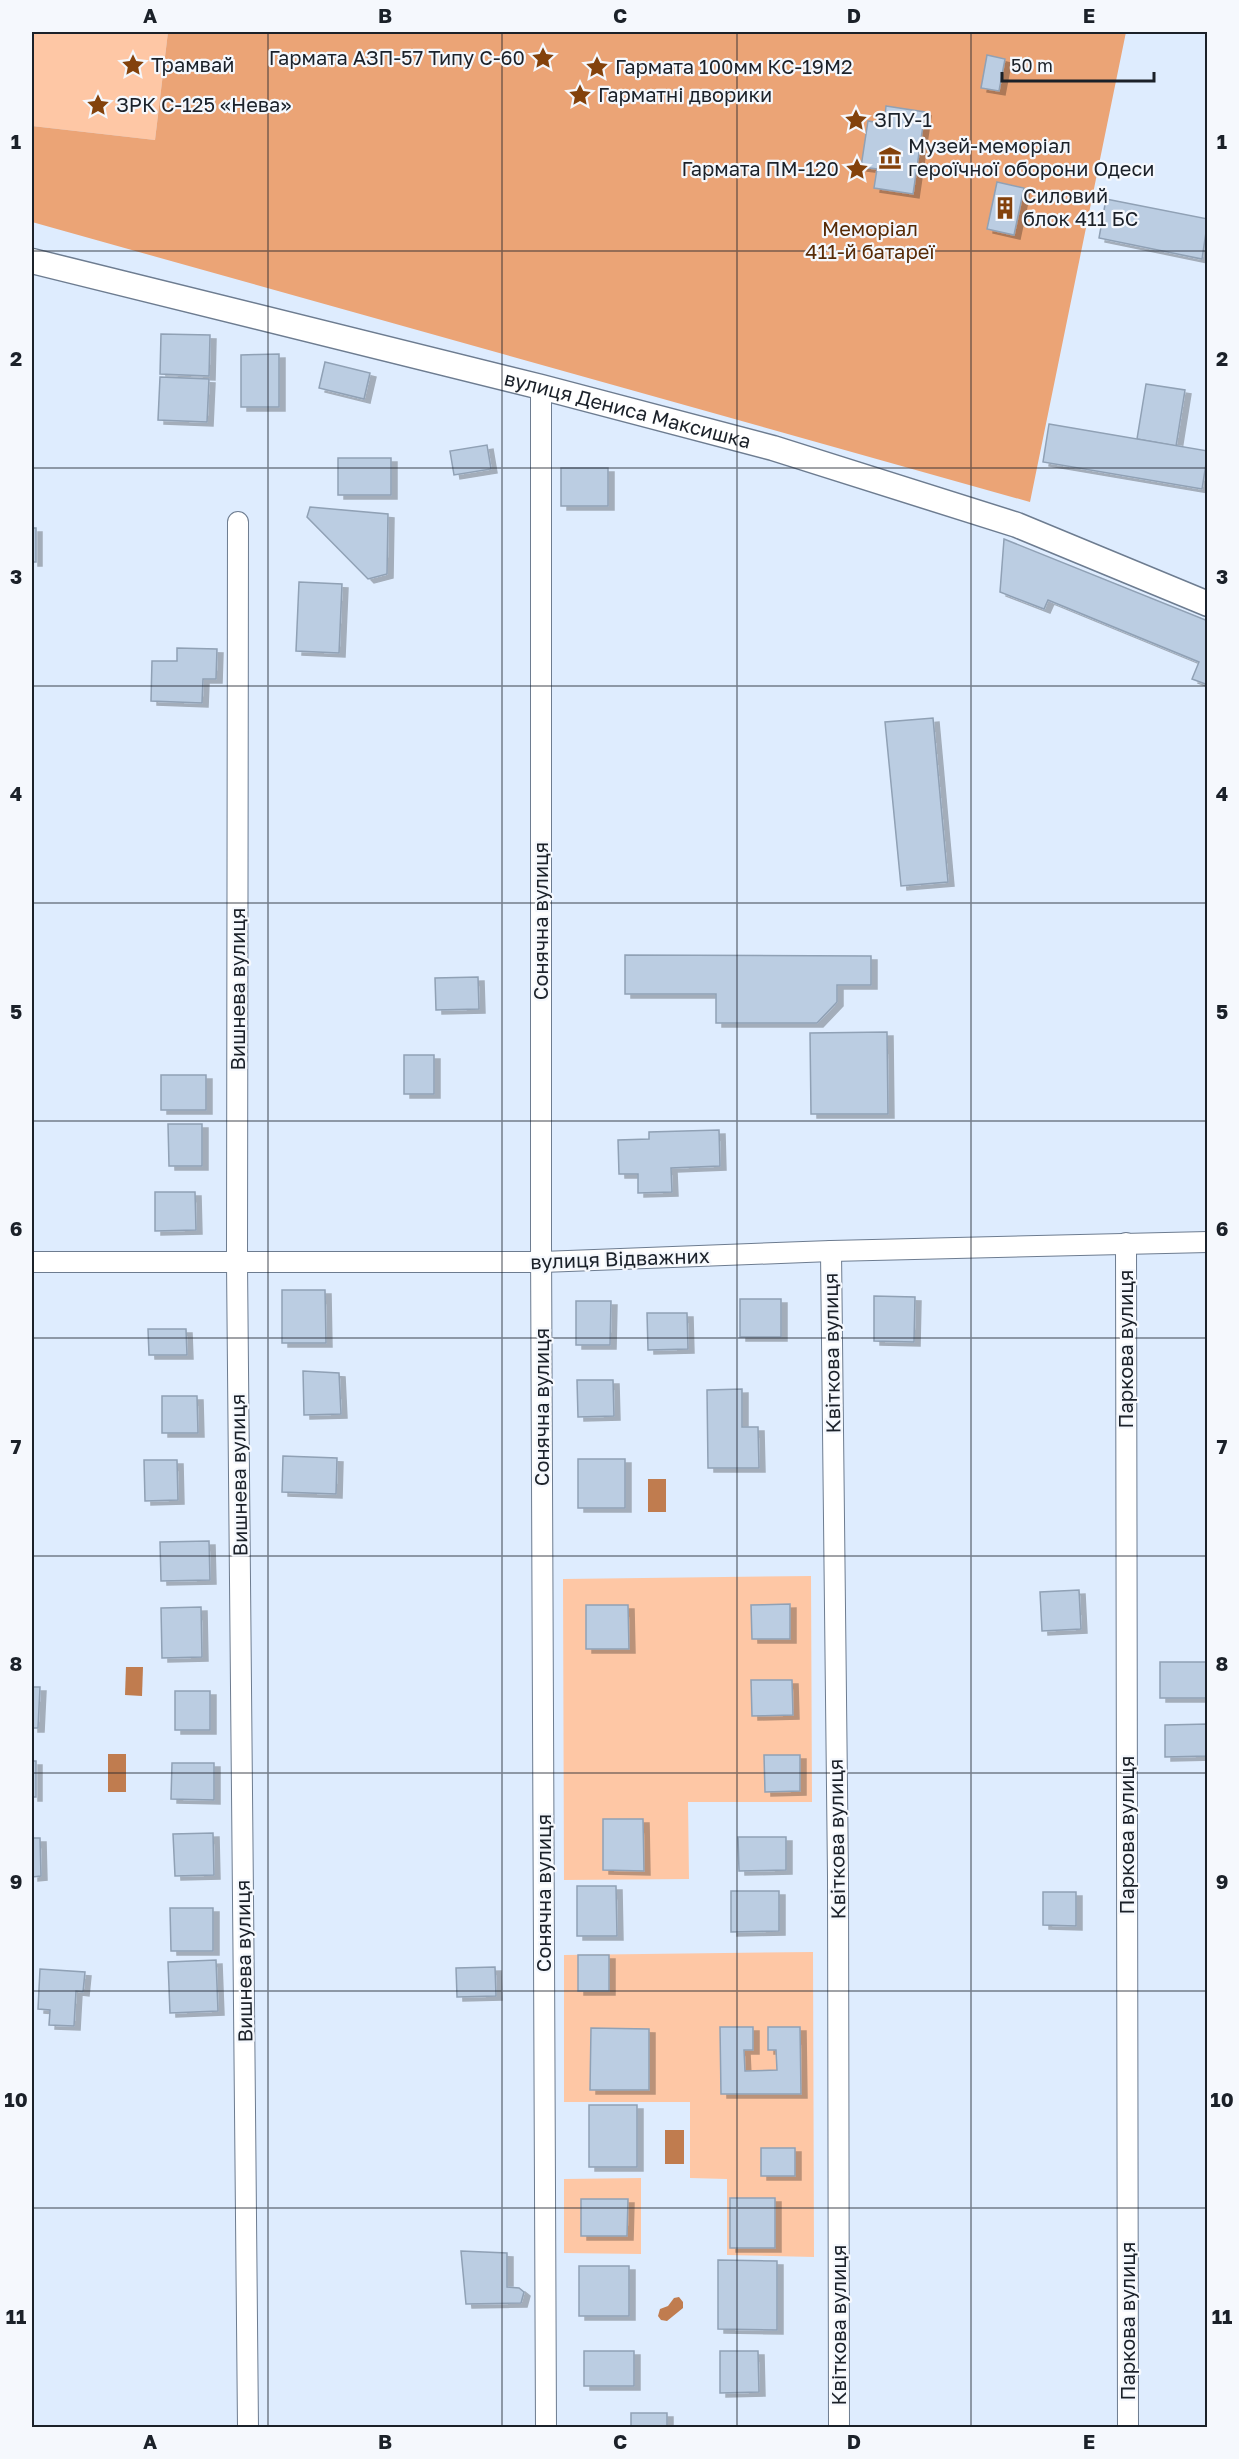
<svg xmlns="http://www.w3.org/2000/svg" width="1239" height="2459" viewBox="0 0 1239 2459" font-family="'Golos Text',sans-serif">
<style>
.green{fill:#fec7a5}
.forest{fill:#eba476}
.water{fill:#c07c4f}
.building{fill:#bbcde2;stroke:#90a1b5;stroke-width:1.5;filter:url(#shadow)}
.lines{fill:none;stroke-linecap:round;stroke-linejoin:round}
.minor-casing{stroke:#6d7c90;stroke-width:22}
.tertiary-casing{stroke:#6d7c90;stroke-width:27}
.minor{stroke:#fff;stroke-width:20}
.tertiary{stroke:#fff;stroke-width:24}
.grid{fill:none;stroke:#1b2129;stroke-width:1.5;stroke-opacity:0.55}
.labels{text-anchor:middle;stroke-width:4.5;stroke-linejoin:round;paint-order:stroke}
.poi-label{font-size:20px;fill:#1b2129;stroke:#f5f8fd;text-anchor:start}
.park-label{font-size:20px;fill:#572a06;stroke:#f5f8fd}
.street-label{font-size:20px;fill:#1b2129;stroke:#f5f8fd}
.neatline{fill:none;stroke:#1b2129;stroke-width:2}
.grid-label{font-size:20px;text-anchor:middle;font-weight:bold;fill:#1b2129}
</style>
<defs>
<filter id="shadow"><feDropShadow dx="6" dy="4" stdDeviation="0" flood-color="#0004"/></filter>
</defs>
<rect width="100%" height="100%" fill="#deecfe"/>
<g class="green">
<path d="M 32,32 L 168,32 L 155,140 L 32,126 Z"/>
<path d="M 811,1576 L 812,1802 L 688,1802 L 689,1879 L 564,1880 L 563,1579 Z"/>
<path d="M 813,1952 L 814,2257 L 727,2255 L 727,2179 L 690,2178 L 690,2102 L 564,2102 L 564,1955 Z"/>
<path d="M 641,2178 L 641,2254 L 564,2253 L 564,2179 Z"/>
</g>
<path class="forest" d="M 168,32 L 1126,32 L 1030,502 L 32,222 L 32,126 L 155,140 Z"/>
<g class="water">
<rect x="648" y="1479" width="18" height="33"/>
<path d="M 126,1667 L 143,1667 L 142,1696 L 125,1695 Z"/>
<rect x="108" y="1754" width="18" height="38"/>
<rect x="665" y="2130" width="19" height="34"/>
<path d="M 679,2297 L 683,2302 L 683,2308 L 667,2321 L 661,2320 L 658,2316 L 660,2309 L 668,2306 L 674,2298 Z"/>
</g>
<g class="building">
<path d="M 987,55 L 1005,59 L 999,91 L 981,88 Z"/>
<path d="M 886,106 L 925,112 L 913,194 L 874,188 L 877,169 L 861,167 L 868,121 L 884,124 Z"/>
<path d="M 997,182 L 1024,188 L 1014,235 L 987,229 Z"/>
<path d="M 1106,199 L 1208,219 L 1202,259 L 1099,238 Z"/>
<path d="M 161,334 L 210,335 L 209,376 L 160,374 Z"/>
<path d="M 279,354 L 279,407 L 241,407 L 241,355 Z"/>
<path d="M 325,362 L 370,373 L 364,399 L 319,388 Z"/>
<path d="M 160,377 L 209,379 L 207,422 L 158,420 Z"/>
<path d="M 1146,384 L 1185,390 L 1176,446 L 1137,439 Z"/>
<path d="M 1049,424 L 1208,451 L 1202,489 L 1043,462 Z"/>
<path d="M 487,445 L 491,469 L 454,475 L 450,451 Z"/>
<rect x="338" y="458" width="53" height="37"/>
<rect x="561" y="468" width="47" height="38"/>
<path d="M 310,507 L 388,514 L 387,574 L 368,579 L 307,517 Z"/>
<rect x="32" y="528" width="4" height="34"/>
<path d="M 1004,539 L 1208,621 L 1208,685 L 1192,679 L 1199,662 L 1048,600 L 1044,609 L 1000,592 Z"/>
<path d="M 299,582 L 342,584 L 339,653 L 296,651 Z"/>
<path d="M 177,648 L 217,649 L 216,679 L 203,679 L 202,703 L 151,701 L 152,661 L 177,661 Z"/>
<path d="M 933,718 L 948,882 L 901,886 L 885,722 Z"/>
<path d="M 625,955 L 871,956 L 871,985 L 837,985 L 837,1002 L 817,1023 L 716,1023 L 716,994 L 625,994 Z"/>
<path d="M 478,977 L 479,1009 L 436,1010 L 435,978 Z"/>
<path d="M 887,1032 L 888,1114 L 811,1114 L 810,1033 Z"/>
<rect x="404" y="1055" width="30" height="39"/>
<rect x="161" y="1075" width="45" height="35"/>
<path d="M 168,1124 L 202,1124 L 202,1166 L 169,1166 Z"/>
<path d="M 719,1130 L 720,1166 L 671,1168 L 672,1192 L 638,1193 L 638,1174 L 619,1174 L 618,1140 L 649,1139 L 649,1132 Z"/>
<path d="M 155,1192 L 195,1192 L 196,1230 L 155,1231 Z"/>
<path d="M 282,1290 L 325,1290 L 326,1343 L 282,1343 Z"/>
<path d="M 874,1296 L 915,1297 L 914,1342 L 874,1341 Z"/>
<rect x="740" y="1299" width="41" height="38"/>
<path d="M 576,1301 L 611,1301 L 610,1345 L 576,1345 Z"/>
<path d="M 647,1313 L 687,1313 L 688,1349 L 648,1350 Z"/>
<path d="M 148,1329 L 186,1329 L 187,1355 L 149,1355 Z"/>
<path d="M 303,1371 L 339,1373 L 341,1414 L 304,1415 Z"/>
<path d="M 577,1380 L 613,1380 L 614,1416 L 578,1417 Z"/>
<path d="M 742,1389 L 742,1427 L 758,1427 L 759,1468 L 708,1468 L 707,1390 Z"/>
<path d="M 162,1396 L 197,1396 L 198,1433 L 162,1433 Z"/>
<path d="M 283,1456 L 337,1458 L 336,1494 L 282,1492 Z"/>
<rect x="578" y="1459" width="47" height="49"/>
<path d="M 144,1460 L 177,1460 L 178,1500 L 145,1501 Z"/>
<path d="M 209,1541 L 210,1580 L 161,1581 L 160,1542 Z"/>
<path d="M 1079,1590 L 1081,1629 L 1042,1631 L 1040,1592 Z"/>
<path d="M 790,1604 L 790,1639 L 752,1639 L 751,1605 Z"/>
<path d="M 586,1605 L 628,1605 L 629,1649 L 586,1649 Z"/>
<path d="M 201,1607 L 202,1657 L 162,1658 L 161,1608 Z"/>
<rect x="1160" y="1662" width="48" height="36"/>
<path d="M 751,1680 L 792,1680 L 793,1715 L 752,1716 Z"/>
<path d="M 32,1687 L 40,1687 L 38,1728 L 32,1728 Z"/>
<rect x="175" y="1691" width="35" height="39"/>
<path d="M 1208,1724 L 1208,1756 L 1165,1757 L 1165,1725 Z"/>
<path d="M 764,1755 L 800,1755 L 800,1791 L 765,1792 Z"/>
<rect x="32" y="1761" width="4" height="36"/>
<path d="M 172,1763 L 214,1763 L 214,1800 L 171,1799 Z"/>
<path d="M 603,1819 L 643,1819 L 644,1871 L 603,1870 Z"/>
<path d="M 213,1833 L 214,1875 L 175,1876 L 173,1834 Z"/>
<path d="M 738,1837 L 786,1837 L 786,1870 L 739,1871 Z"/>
<path d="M 32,1838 L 40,1838 L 41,1876 L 32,1877 Z"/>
<path d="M 577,1886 L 616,1886 L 617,1936 L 577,1936 Z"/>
<path d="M 731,1891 L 779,1891 L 779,1931 L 731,1932 Z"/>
<path d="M 1043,1892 L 1076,1892 L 1076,1926 L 1043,1925 Z"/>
<path d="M 170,1908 L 213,1908 L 213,1951 L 171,1951 Z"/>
<rect x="578" y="1955" width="31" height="36"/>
<path d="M 216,1960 L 218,2011 L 170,2013 L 168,1962 Z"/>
<path d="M 495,1967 L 496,1996 L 457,1997 L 456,1968 Z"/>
<path d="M 40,1969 L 85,1972 L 83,1992 L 76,1991 L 74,2026 L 49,2025 L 50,2010 L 38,2009 Z"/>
<path d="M 720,2027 L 753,2027 L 753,2050 L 744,2050 L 745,2071 L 777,2070 L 776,2050 L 768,2050 L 768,2027 L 800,2027 L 801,2094 L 721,2094 Z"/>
<path d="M 591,2028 L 649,2029 L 649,2090 L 590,2090 Z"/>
<rect x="589" y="2105" width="48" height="62"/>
<rect x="761" y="2148" width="34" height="28"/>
<rect x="730" y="2198" width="45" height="50"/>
<path d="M 581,2199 L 628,2199 L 627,2236 L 581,2236 Z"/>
<path d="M 461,2251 L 507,2253 L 507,2287 L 519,2288 L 524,2292 L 521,2303 L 466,2304 Z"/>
<path d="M 718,2260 L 777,2261 L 777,2330 L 718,2329 Z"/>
<rect x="579" y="2266" width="50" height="50"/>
<rect x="584" y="2351" width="50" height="35"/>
<path d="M 720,2351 L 758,2351 L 759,2392 L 720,2393 Z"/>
<rect x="631" y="2413" width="36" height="15"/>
</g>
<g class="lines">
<g class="minor-casing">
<g id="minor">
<path d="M 541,387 L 541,1243 L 546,2428"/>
<path d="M 238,522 L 237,1263 L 248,2428"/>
<path d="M 1126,1243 L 1128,2428"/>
<path d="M 831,1251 L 838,1877 L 839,2428"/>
<path d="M 32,1262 L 542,1262 L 831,1251 L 1208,1242"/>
</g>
</g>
<g class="tertiary-casing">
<g id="tertiary">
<path id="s1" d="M 32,261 L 541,387 L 773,448 L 1017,525 L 1208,604"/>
</g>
</g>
<use href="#minor" class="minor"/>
<use href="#tertiary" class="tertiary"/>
</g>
<path class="grid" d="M 268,32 L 268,2428M 502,32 L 502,2428M 737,32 L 737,2428M 971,32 L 971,2428M 32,251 L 1208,251M 32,468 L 1208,468M 32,686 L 1208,686M 32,903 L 1208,903M 32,1121 L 1208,1121M 32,1338 L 1208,1338M 32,1556 L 1208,1556M 32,1773 L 1208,1773M 32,1991 L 1208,1991M 32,2208 L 1208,2208"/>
<defs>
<g id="sight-bare" transform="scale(1.8)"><path d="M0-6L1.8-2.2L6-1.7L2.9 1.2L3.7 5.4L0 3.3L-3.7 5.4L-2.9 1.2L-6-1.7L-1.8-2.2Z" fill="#83420c" stroke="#f5f8fd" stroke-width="2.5" paint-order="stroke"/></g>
<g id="museum-bare" transform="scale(1.8)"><path d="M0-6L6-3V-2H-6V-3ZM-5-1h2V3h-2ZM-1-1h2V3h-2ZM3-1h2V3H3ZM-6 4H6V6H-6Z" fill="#83420c" stroke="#f5f8fd" stroke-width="2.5" paint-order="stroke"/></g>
<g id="building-bare" transform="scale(1.8)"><path d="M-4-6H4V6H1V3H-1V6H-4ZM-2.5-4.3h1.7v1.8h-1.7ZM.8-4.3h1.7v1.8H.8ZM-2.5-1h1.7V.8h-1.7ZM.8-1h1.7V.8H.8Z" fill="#83420c" stroke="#f5f8fd" stroke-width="2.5" paint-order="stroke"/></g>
</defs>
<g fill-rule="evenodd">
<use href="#sight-bare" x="543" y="58"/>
<use href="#sight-bare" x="133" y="65"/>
<use href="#sight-bare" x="597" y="67"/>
<use href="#sight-bare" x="580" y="95"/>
<use href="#sight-bare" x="98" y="105"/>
<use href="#sight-bare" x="856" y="120"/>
<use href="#museum-bare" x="890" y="158"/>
<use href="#sight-bare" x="857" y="169"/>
<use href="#building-bare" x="1005" y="208"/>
</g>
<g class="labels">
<g class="poi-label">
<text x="525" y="65" text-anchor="end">Гармата АЗП-57 Типу С-60</text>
<text x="151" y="72">Трамвай</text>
<text x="615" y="74">Гармата 100мм КС-19М2</text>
<text x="598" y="102">Гарматні дворики</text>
<text x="116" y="112">ЗРК С-125 «Нева»</text>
<text x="874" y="127">ЗПУ-1</text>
<text x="908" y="153">Музей-меморіал<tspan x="908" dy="23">героїчної оборони Одеси</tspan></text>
<text x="839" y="176" text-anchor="end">Гармата ПМ-120</text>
<text x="1023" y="203">Силовий<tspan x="1023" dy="23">блок 411 БС</tspan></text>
</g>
<g class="park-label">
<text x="870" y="236">Меморіал<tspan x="870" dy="23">411-й батареї</tspan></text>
</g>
<g class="street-label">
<text dy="7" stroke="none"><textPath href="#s1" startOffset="614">вулиця Дениса Максишка</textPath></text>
<text transform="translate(541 921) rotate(-90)" y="7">Сонячна вулиця</text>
<text transform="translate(238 989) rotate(-90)" y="7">Вишнева вулиця</text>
<text transform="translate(620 1259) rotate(-2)" y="7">вулиця Відважних</text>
<text transform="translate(1126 1349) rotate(-90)" y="7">Паркова вулиця</text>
<text transform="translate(832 1353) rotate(-91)" y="7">Квіткова вулиця</text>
<text transform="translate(542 1407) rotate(-90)" y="7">Сонячна вулиця</text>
<text transform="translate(239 1475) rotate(-91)" y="7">Вишнева вулиця</text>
<text transform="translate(1127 1835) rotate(-90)" y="7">Паркова вулиця</text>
<text transform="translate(837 1839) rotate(-91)" y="7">Квіткова вулиця</text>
<text transform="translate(544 1893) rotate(-90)" y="7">Сонячна вулиця</text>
<text transform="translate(244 1961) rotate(-91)" y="7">Вишнева вулиця</text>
<text transform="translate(1128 2321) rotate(-90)" y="7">Паркова вулиця</text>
<text transform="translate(839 2325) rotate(-90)" y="7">Квіткова вулиця</text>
</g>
</g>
<rect width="1239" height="2459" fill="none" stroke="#f5f8fd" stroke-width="66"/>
<path d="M1002 72v9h152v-9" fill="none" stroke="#1b2129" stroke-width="3"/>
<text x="1011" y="72" font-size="18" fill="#1b2129" stroke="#f5f8fd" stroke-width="4.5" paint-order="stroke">50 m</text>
<rect x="33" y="33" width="1173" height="2393" class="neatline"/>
<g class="grid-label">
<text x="150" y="23">A</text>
<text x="385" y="23">B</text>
<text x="620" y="23">C</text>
<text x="854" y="23">D</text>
<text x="1089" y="23">E</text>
<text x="16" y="149">1</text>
<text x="1222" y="149">1</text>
<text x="16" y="366">2</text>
<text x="1222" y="366">2</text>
<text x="16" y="584">3</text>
<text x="1222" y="584">3</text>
<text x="16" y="801">4</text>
<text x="1222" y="801">4</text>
<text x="16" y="1019">5</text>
<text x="1222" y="1019">5</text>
<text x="16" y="1236">6</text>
<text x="1222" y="1236">6</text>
<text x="16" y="1454">7</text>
<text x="1222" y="1454">7</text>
<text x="16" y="1671">8</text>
<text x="1222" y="1671">8</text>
<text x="16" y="1889">9</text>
<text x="1222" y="1889">9</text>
<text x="16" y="2107">10</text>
<text x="1222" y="2107">10</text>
<text x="16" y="2324">11</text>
<text x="1222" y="2324">11</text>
<text x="150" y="2449">A</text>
<text x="385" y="2449">B</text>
<text x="620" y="2449">C</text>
<text x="854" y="2449">D</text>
<text x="1089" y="2449">E</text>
</g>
</svg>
